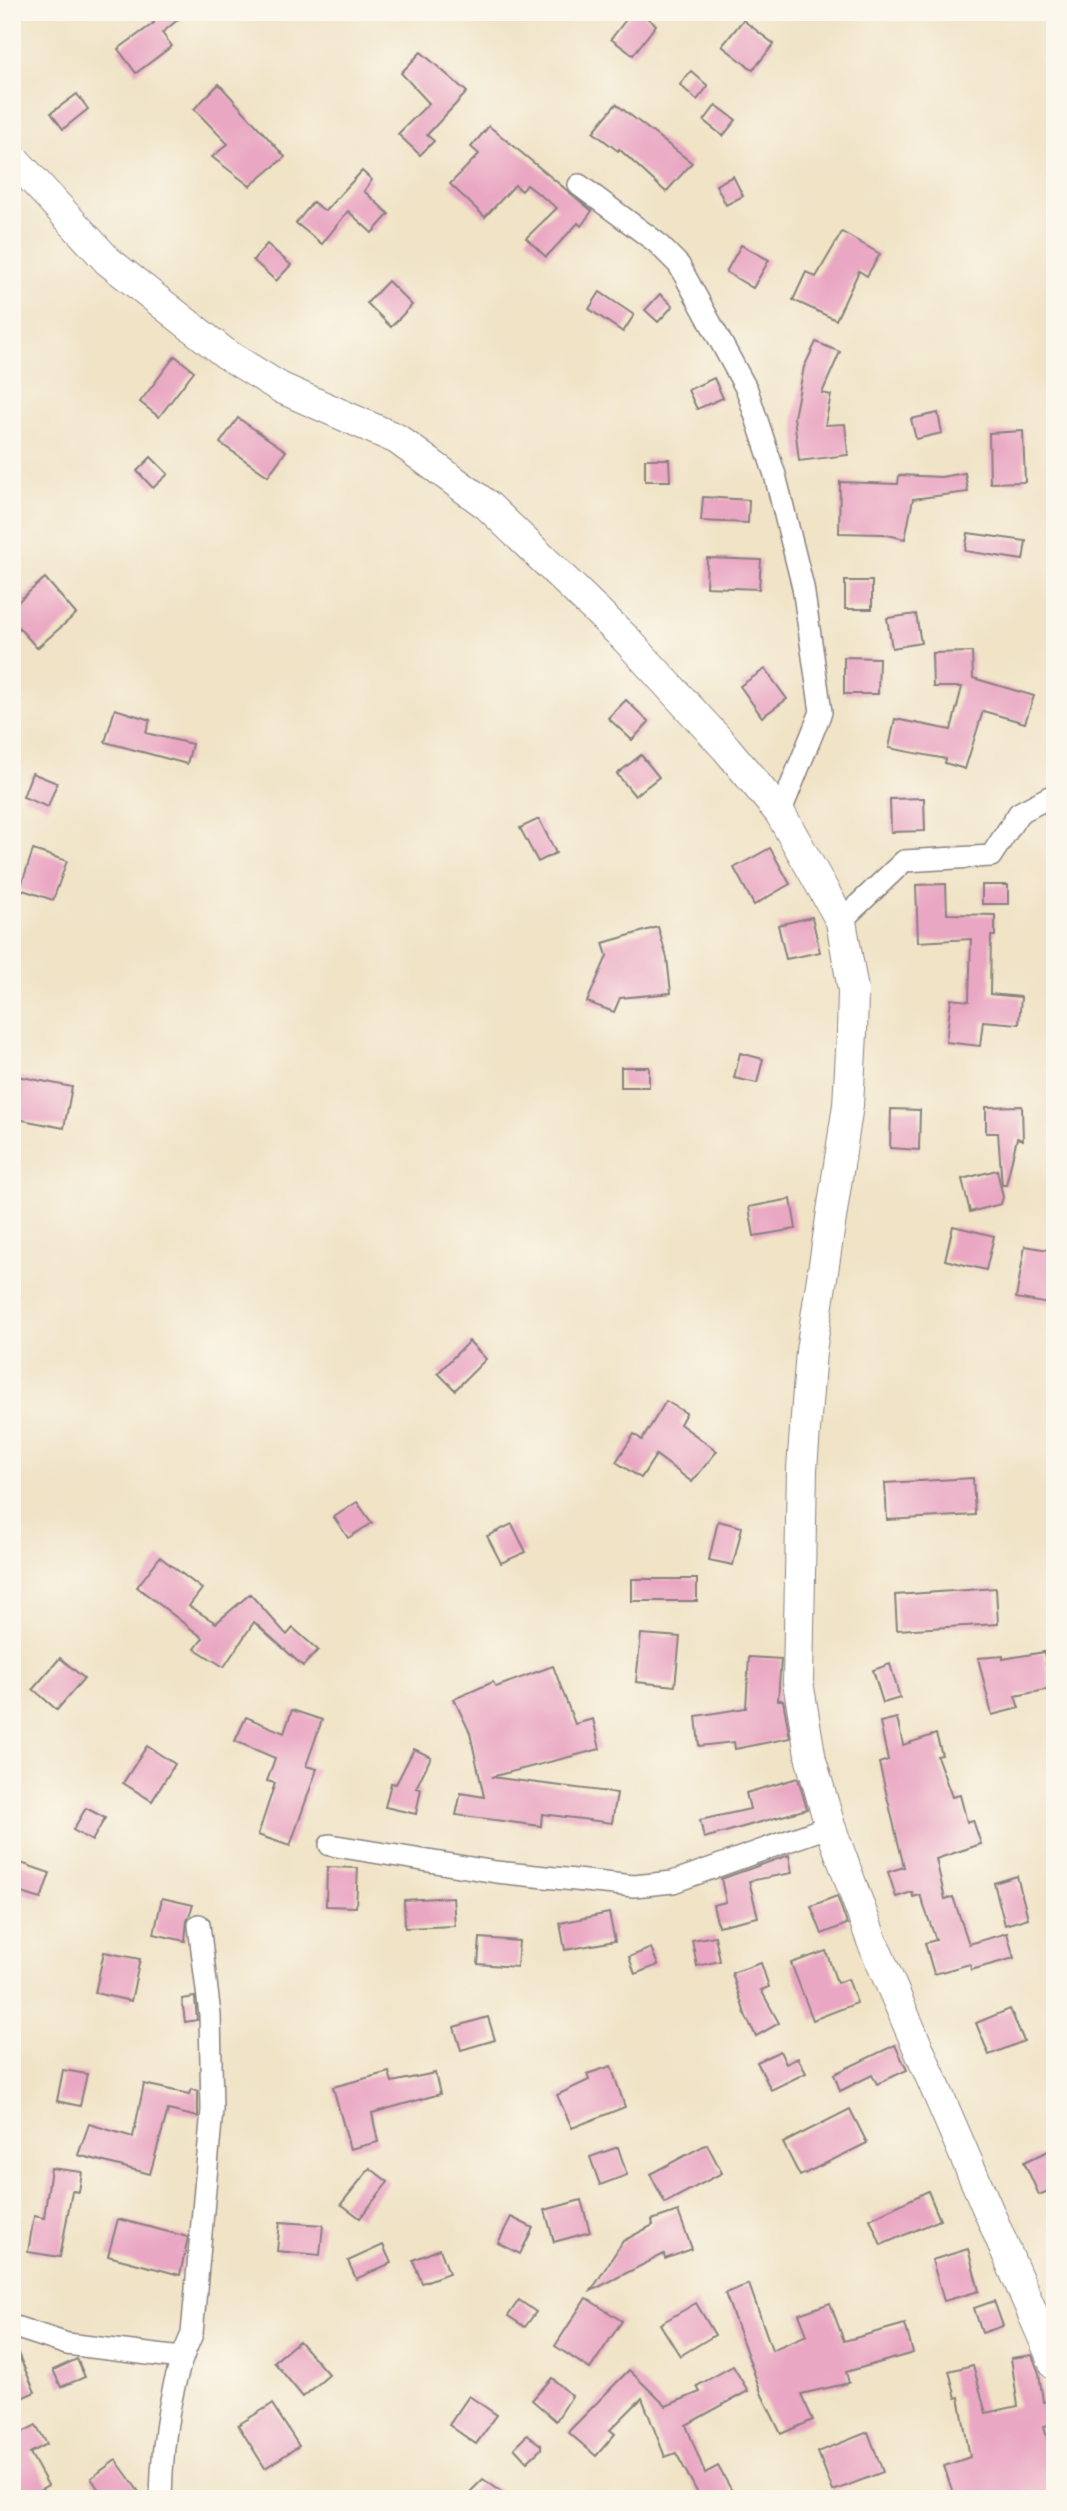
<svg xmlns="http://www.w3.org/2000/svg" width="1067" height="2511" viewBox="0 0 1067 2511" font-family="'Gentium Book Plus',serif">
<style>
.building{fill:#eaa7c3}
.lines{fill:none;stroke-linecap:round;stroke-linejoin:round}
.street-casing{stroke:#898280;stroke-width:24}
.secondary-casing{stroke:#898280;stroke-width:32}
.street{stroke:#fff;stroke-width:21}
.secondary{stroke:#fff;stroke-width:30}
</style>
<rect width="100%" height="100%" fill="#fbf7ec"/>
<filter id="ink" filterUnits="userSpaceOnUse"><feTurbulence type="fractalNoise" baseFrequency=".0143" numOctaves="2"/><feDisplacementMap in="SourceGraphic" scale="14" xChannelSelector="R" yChannelSelector="G"/><feConvolveMatrix kernelMatrix="1 2 1 2 8 2 1 2 1" color-interpolation-filters="sRGB"/></filter>
<filter id="wash" filterUnits="userSpaceOnUse"><feTurbulence type="fractalNoise" baseFrequency=".00686" numOctaves="4" result="noise"/><feDisplacementMap in="SourceGraphic" scale="28" xChannelSelector="R" yChannelSelector="G"/><feGaussianBlur stdDeviation="1.57" result="paint"/><feColorMatrix in="noise" values="0 0 0 0 0 0 0 0 0 0 0 0 0 0 0 0 0 1.4 0 .05"/><feComposite in="paint" operator="in"/></filter>
<g filter="url(#wash)">
<rect width="100%" height="100%" fill="#f0e3c6"/>
<g id="blocks">
<g class="building">
<path d="M 145,12 L 187,12 L 162,33 L 172,46 L 136,73 L 118,49 L 154,23 Z"/>
<path d="M 632,12 L 639,12 L 656,25 L 633,55 L 611,39 Z"/>
<path d="M 743,20 L 774,44 L 753,70 L 722,46 Z"/>
<path d="M 421,52 L 467,92 L 427,135 L 434,141 L 420,155 L 398,134 L 429,103 L 401,73 Z"/>
<path d="M 691,71 L 708,86 L 697,100 L 680,85 Z"/>
<path d="M 219,84 L 285,157 L 250,186 L 212,157 L 228,144 L 194,109 Z"/>
<path d="M 77,94 L 88,109 L 63,129 L 51,113 Z"/>
<path d="M 616,104 L 692,163 L 666,192 L 619,149 L 618,151 L 593,132 Z"/>
<path d="M 716,105 L 736,120 L 723,136 L 704,121 Z"/>
<path d="M 489,126 L 592,211 L 581,226 L 578,223 L 546,257 L 526,238 L 557,208 L 527,185 L 522,191 L 515,185 L 485,217 L 450,184 L 479,154 L 471,147 Z"/>
<path d="M 362,171 L 372,180 L 364,191 L 389,214 L 372,233 L 348,211 L 322,244 L 296,223 L 313,202 L 325,211 Z"/>
<path d="M 733,176 L 743,196 L 726,205 L 716,185 Z"/>
<path d="M 842,232 L 880,254 L 867,276 L 859,271 L 836,320 L 793,300 L 806,272 L 816,277 Z"/>
<path d="M 267,244 L 291,265 L 276,281 L 253,260 Z"/>
<path d="M 741,245 L 769,260 L 753,288 L 726,272 Z"/>
<path d="M 388,281 L 412,305 L 391,327 L 367,303 Z"/>
<path d="M 600,292 L 634,315 L 623,332 L 589,309 Z"/>
<path d="M 660,294 L 673,306 L 658,322 L 645,310 Z"/>
<path d="M 816,342 L 840,352 L 822,393 L 831,395 L 825,425 L 845,424 L 848,455 L 799,461 L 794,417 L 804,367 Z"/>
<path d="M 175,356 L 194,371 L 159,417 L 140,402 Z"/>
<path d="M 714,378 L 723,398 L 697,409 L 688,390 Z"/>
<path d="M 938,413 L 942,433 L 916,439 L 911,419 Z"/>
<path d="M 238,418 L 286,451 L 268,476 L 220,443 Z"/>
<path d="M 1023,431 L 1025,482 L 990,483 L 989,433 Z"/>
<path d="M 151,457 L 168,474 L 153,488 L 137,471 Z"/>
<path d="M 645,459 L 669,459 L 670,481 L 645,481 Z"/>
<path d="M 965,473 L 968,492 L 913,499 L 905,539 L 883,534 L 839,533 L 840,482 L 898,484 L 899,475 L 941,477 Z"/>
<path d="M 703,497 L 749,500 L 748,523 L 701,521 Z"/>
<path d="M 968,533 L 1026,541 L 1023,560 L 965,551 Z"/>
<path d="M 707,558 L 761,560 L 759,589 L 706,587 Z"/>
<path d="M 45,578 L 76,614 L 37,648 L 12,620 L 12,607 Z"/>
<rect x="845" y="581" width="27" height="28"/>
<path d="M 916,614 L 921,643 L 892,648 L 887,618 Z"/>
<path d="M 972,652 L 973,678 L 1034,696 L 1025,723 L 983,711 L 965,769 L 945,763 L 946,759 L 889,748 L 895,719 L 951,730 L 962,687 L 933,687 L 932,653 Z"/>
<path d="M 844,657 L 879,658 L 878,694 L 844,694 Z"/>
<path d="M 765,669 L 787,699 L 762,717 L 740,686 Z"/>
<path d="M 626,700 L 649,722 L 632,740 L 608,718 Z"/>
<path d="M 115,709 L 150,720 L 146,733 L 192,744 L 187,764 L 105,742 Z"/>
<path d="M 641,755 L 659,777 L 635,796 L 617,774 Z"/>
<path d="M 32,773 L 57,783 L 48,807 L 23,797 Z"/>
<path d="M 924,798 L 925,831 L 891,832 L 890,799 Z"/>
<path d="M 539,819 L 556,853 L 538,862 L 520,828 Z"/>
<path d="M 770,848 L 790,884 L 754,905 L 734,868 Z"/>
<path d="M 33,850 L 67,861 L 53,900 L 20,889 Z"/>
<path d="M 946,884 L 947,914 L 995,915 L 995,936 L 991,936 L 990,994 L 1021,997 L 1019,1024 L 983,1021 L 980,1046 L 946,1042 L 951,999 L 969,1001 L 971,939 L 918,942 L 916,885 Z"/>
<rect x="982" y="885" width="26" height="19"/>
<path d="M 812,917 L 820,952 L 786,959 L 778,925 Z"/>
<path d="M 658,927 L 667,958 L 671,993 L 620,998 L 614,1012 L 587,1002 L 607,956 L 603,943 Z"/>
<path d="M 740,1053 L 763,1059 L 757,1083 L 734,1078 Z"/>
<rect x="621" y="1067" width="28" height="20"/>
<path d="M 12,1075 L 72,1087 L 64,1128 L 12,1118 Z"/>
<path d="M 1022,1106 L 1023,1140 L 1017,1138 L 1006,1185 L 1002,1185 L 998,1133 L 986,1133 L 986,1107 Z"/>
<path d="M 891,1109 L 920,1110 L 919,1150 L 890,1148 Z"/>
<path d="M 997,1170 L 1003,1197 L 1001,1204 L 970,1212 L 962,1179 Z"/>
<path d="M 791,1199 L 796,1229 L 754,1236 L 749,1207 Z"/>
<path d="M 953,1226 L 994,1236 L 986,1270 L 945,1260 Z"/>
<path d="M 1025,1246 L 1055,1251 L 1055,1305 L 1016,1298 Z"/>
<path d="M 469,1341 L 486,1359 L 455,1390 L 438,1373 Z"/>
<path d="M 666,1401 L 686,1413 L 680,1424 L 717,1451 L 692,1482 L 656,1455 L 641,1478 L 616,1462 L 634,1434 L 642,1440 Z"/>
<path d="M 973,1478 L 975,1515 L 887,1520 L 885,1483 Z"/>
<path d="M 357,1502 L 372,1523 L 348,1538 L 334,1517 Z"/>
<path d="M 718,1521 L 742,1527 L 733,1565 L 709,1560 Z"/>
<path d="M 512,1524 L 526,1552 L 501,1563 L 487,1536 Z"/>
<path d="M 160,1557 L 202,1589 L 189,1606 L 216,1623 L 250,1594 L 287,1635 L 293,1628 L 318,1650 L 303,1666 L 254,1622 L 224,1667 L 195,1649 L 203,1638 L 137,1587 Z"/>
<rect x="632" y="1579" width="65" height="22"/>
<path d="M 996,1588 L 998,1624 L 897,1630 L 895,1595 Z"/>
<path d="M 641,1634 L 680,1637 L 675,1686 L 636,1682 Z"/>
<path d="M 1044,1652 L 1051,1689 L 1015,1696 L 1019,1708 L 992,1715 L 978,1658 L 1003,1656 L 1003,1659 Z"/>
<path d="M 749,1657 L 781,1659 L 778,1700 L 783,1700 L 790,1738 L 735,1749 L 734,1742 L 699,1746 L 696,1716 L 746,1708 Z"/>
<path d="M 60,1658 L 84,1678 L 57,1710 L 33,1689 Z"/>
<path d="M 890,1664 L 900,1698 L 883,1703 L 873,1670 Z"/>
<path d="M 553,1666 L 575,1724 L 593,1719 L 600,1749 L 491,1777 L 617,1793 L 612,1823 L 542,1814 L 541,1826 L 456,1815 L 461,1793 L 484,1797 L 470,1733 L 454,1699 L 493,1682 L 496,1687 Z"/>
<path d="M 292,1710 L 322,1720 L 306,1766 L 317,1769 L 290,1846 L 258,1835 L 275,1783 L 267,1781 L 275,1758 L 235,1741 L 246,1717 L 284,1733 Z"/>
<path d="M 897,1718 L 903,1745 L 936,1734 L 942,1755 L 937,1756 L 952,1797 L 960,1795 L 967,1822 L 973,1820 L 981,1844 L 936,1859 L 945,1899 L 953,1897 L 969,1944 L 1007,1933 L 1014,1958 L 971,1970 L 970,1964 L 934,1974 L 925,1943 L 936,1940 L 920,1895 L 913,1897 L 912,1892 L 896,1897 L 888,1872 L 904,1867 L 879,1763 L 888,1760 L 880,1722 Z"/>
<path d="M 147,1746 L 175,1764 L 152,1801 L 123,1783 Z"/>
<path d="M 414,1749 L 431,1757 L 416,1788 L 421,1789 L 416,1814 L 385,1807 L 391,1783 L 396,1784 Z"/>
<path d="M 798,1778 L 807,1809 L 704,1838 L 700,1820 L 750,1809 L 746,1793 Z"/>
<path d="M 86,1808 L 105,1818 L 92,1841 L 73,1830 Z"/>
<path d="M 789,1855 L 792,1873 L 749,1881 L 758,1917 L 718,1926 L 713,1905 L 726,1902 L 721,1879 Z"/>
<path d="M 12,1860 L 50,1873 L 41,1899 L 12,1890 Z"/>
<path d="M 327,1867 L 358,1868 L 356,1907 L 326,1906 Z"/>
<path d="M 1017,1876 L 1028,1918 L 1005,1925 L 994,1883 Z"/>
<path d="M 837,1896 L 847,1924 L 822,1934 L 811,1906 Z"/>
<path d="M 453,1897 L 455,1926 L 405,1928 L 404,1900 Z"/>
<path d="M 162,1898 L 193,1905 L 187,1921 L 185,1941 L 154,1934 Z"/>
<path d="M 609,1913 L 615,1941 L 565,1950 L 560,1923 Z"/>
<path d="M 715,1936 L 720,1961 L 697,1966 L 692,1940 Z"/>
<path d="M 480,1938 L 519,1941 L 517,1967 L 478,1964 Z"/>
<path d="M 651,1948 L 658,1965 L 635,1974 L 629,1957 Z"/>
<path d="M 826,1951 L 837,1983 L 848,1979 L 857,2003 L 813,2020 L 791,1963 Z"/>
<path d="M 104,1952 L 140,1959 L 131,2001 L 95,1993 Z"/>
<path d="M 761,1963 L 769,1987 L 761,1990 L 779,2023 L 756,2036 L 746,2017 L 732,1973 Z"/>
<path d="M 195,1997 L 197,2020 L 185,2022 L 182,1999 Z"/>
<path d="M 1010,2009 L 1024,2041 L 989,2055 L 976,2023 Z"/>
<path d="M 488,2017 L 495,2040 L 461,2050 L 454,2027 Z"/>
<path d="M 895,2045 L 907,2070 L 877,2084 L 872,2075 L 840,2091 L 834,2074 Z"/>
<path d="M 780,2051 L 786,2064 L 798,2058 L 806,2073 L 771,2090 L 757,2062 Z"/>
<path d="M 611,2066 L 625,2107 L 572,2128 L 557,2095 L 589,2080 L 587,2074 Z"/>
<path d="M 63,2070 L 87,2074 L 80,2106 L 57,2101 Z"/>
<path d="M 389,2072 L 392,2082 L 435,2073 L 440,2094 L 372,2113 L 378,2142 L 350,2149 L 333,2087 Z"/>
<path d="M 144,2084 L 189,2094 L 191,2089 L 198,2091 L 198,2117 L 168,2110 L 150,2174 L 78,2155 L 89,2124 L 133,2137 Z"/>
<path d="M 850,2109 L 867,2143 L 800,2176 L 783,2143 Z"/>
<path d="M 707,2144 L 722,2173 L 665,2203 L 650,2174 Z"/>
<path d="M 618,2147 L 627,2175 L 600,2185 L 590,2157 Z"/>
<path d="M 1055,2148 L 1055,2188 L 1039,2195 L 1024,2162 Z"/>
<path d="M 51,2168 L 82,2172 L 79,2192 L 72,2191 L 60,2257 L 28,2252 L 34,2216 L 44,2218 Z"/>
<path d="M 370,2168 L 388,2182 L 360,2218 L 341,2204 Z"/>
<path d="M 928,2191 L 940,2220 L 881,2245 L 870,2219 Z"/>
<path d="M 581,2200 L 590,2232 L 554,2242 L 545,2210 Z"/>
<path d="M 678,2211 L 692,2249 L 665,2259 L 664,2254 L 591,2291 L 623,2241 L 653,2225 L 652,2220 Z"/>
<path d="M 511,2217 L 533,2228 L 520,2254 L 498,2243 Z"/>
<path d="M 118,2219 L 188,2237 L 180,2275 L 108,2256 Z"/>
<path d="M 280,2222 L 323,2225 L 320,2255 L 277,2251 Z"/>
<path d="M 383,2245 L 391,2263 L 356,2279 L 348,2261 Z"/>
<path d="M 440,2249 L 449,2273 L 422,2283 L 413,2260 Z"/>
<path d="M 968,2249 L 979,2291 L 944,2301 L 932,2260 Z"/>
<path d="M 749,2284 L 772,2350 L 807,2335 L 799,2314 L 830,2303 L 844,2341 L 905,2324 L 913,2353 L 846,2372 L 849,2383 L 801,2394 L 813,2420 L 781,2434 L 762,2395 L 725,2293 Z"/>
<path d="M 586,2298 L 622,2321 L 590,2369 L 555,2346 Z"/>
<path d="M 519,2300 L 536,2312 L 525,2327 L 508,2316 Z"/>
<path d="M 994,2301 L 1003,2326 L 982,2333 L 974,2308 Z"/>
<path d="M 696,2303 L 715,2335 L 680,2356 L 660,2324 Z"/>
<path d="M 12,2340 L 35,2392 L 17,2400 L 12,2388 Z"/>
<path d="M 299,2341 L 329,2375 L 303,2397 L 274,2362 Z"/>
<path d="M 1032,2355 L 1039,2373 L 1043,2402 L 1055,2399 L 1055,2424 L 1044,2426 L 1055,2471 L 1055,2499 L 955,2499 L 944,2466 L 970,2457 L 959,2397 L 956,2398 L 949,2371 L 973,2365 L 986,2413 L 1018,2406 L 1011,2358 Z"/>
<path d="M 77,2359 L 85,2377 L 61,2387 L 53,2370 Z"/>
<path d="M 733,2366 L 748,2391 L 686,2425 L 705,2473 L 718,2466 L 732,2491 L 718,2499 L 701,2499 L 676,2453 L 665,2457 L 642,2398 L 610,2430 L 615,2434 L 596,2456 L 568,2432 L 629,2370 L 666,2406 L 700,2392 L 697,2386 Z"/>
<path d="M 552,2378 L 572,2396 L 556,2421 L 532,2400 Z"/>
<path d="M 469,2396 L 497,2415 L 476,2444 L 449,2425 Z"/>
<path d="M 272,2404 L 299,2446 L 265,2468 L 238,2425 Z"/>
<path d="M 12,2422 L 19,2434 L 36,2425 L 47,2444 L 30,2453 L 48,2485 L 23,2499 L 12,2480 Z"/>
<path d="M 868,2432 L 883,2472 L 833,2491 L 818,2452 Z"/>
<path d="M 527,2435 L 541,2445 L 541,2449 L 527,2462 L 514,2448 Z"/>
<path d="M 116,2460 L 144,2499 L 105,2499 L 91,2478 Z"/>
<path d="M 483,2479 L 512,2499 L 463,2499 Z"/>
</g>
</g>
</g>
<g filter="url(#ink)">
<use href="#blocks" fill-opacity="0" stroke="#898280" stroke-width="2"/>
<g class="lines">
<g class="street-casing">
<g id="street">
<path d="M 579,185 L 656,242 L 679,265 L 747,390 L 775,475 L 803,587 L 821,712 L 780,813"/>
<path d="M 841,921 L 904,861 L 991,856 L 1019,813 L 1055,794"/>
<path d="M 330,1845 L 496,1872 L 634,1886 L 673,1882 L 830,1826"/>
<path d="M 12,2326 L 67,2344 L 181,2358"/>
<path d="M 161,2499 C 162,2445 169,2383 192,2334 L 212,2110 L 210,2015 L 199,1925"/>
</g>
</g>
<g class="secondary-casing">
<path id="secondary" d="M 12,157 L 108,261 L 226,354 L 281,388 L 397,439 L 487,505 L 626,639 L 726,748 L 780,813 L 841,921 L 853,990 L 852,1033 L 848,1105 L 811,1351 L 802,1469 L 798,1682 L 811,1760 L 830,1826 L 872,1941 L 1055,2365"/>
</g>
<use href="#street" class="street"/>
<use href="#secondary" class="secondary"/>
</g>
</g>
<rect width="1067" height="2511" fill="none" stroke="#fbf7ec" stroke-width="42"/>
</svg>
